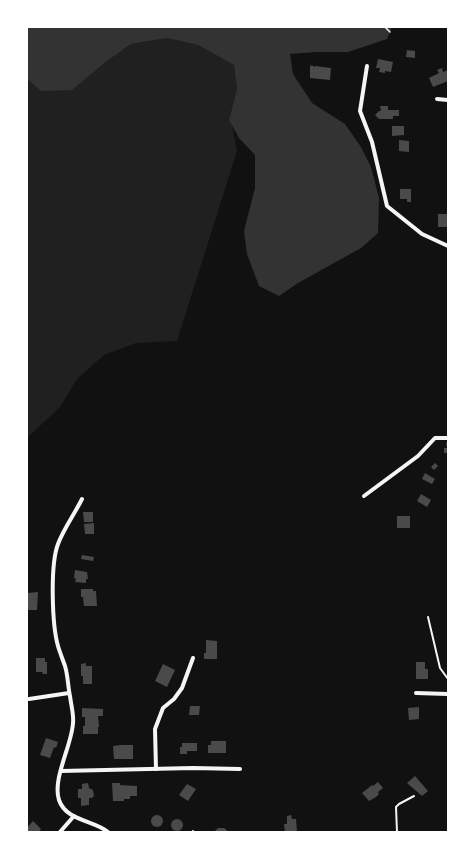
<svg xmlns="http://www.w3.org/2000/svg" width="475" height="859" viewBox="0 0 475 859" font-family="Karla,sans-serif">
<style>
.green{fill:#202020}
.water{fill:#333}
.building{fill:#4a4a4a}
.lines{fill:none;stroke-linecap:round;stroke-linejoin:round}
.path{stroke:#f5f5f5;stroke-width:1.5}
.service{stroke:#f5f5f5;stroke-width:2}
.minor{stroke:#f5f5f5;stroke-width:4}
</style>
<rect width="100%" height="100%" fill="#111"/>
<path class="green" d="M 167,38 L 198,45 L 234,65 L 237,89 L 229,120 L 232,125 L 237,151 L 177,341 L 136,343 L 104,355 L 77,379 L 60,407 L 27,438 L 27,79 L 41,91 L 103,64 L 131,44 Z"/>
<path class="water" d="M 27,27 L 392,27 L 387,39 L 348,52 L 316,52 L 290,54 L 293,74 L 312,103 L 345,124 L 361,147 L 371,167 L 379,198 L 378,233 L 361,248 L 298,283 L 279,296 L 259,286 L 247,254 L 244,231 L 255,188 L 255,155 L 239,138 L 229,120 L 237,89 L 234,65 L 198,45 L 167,38 L 131,44 L 103,64 L 72,90 L 41,91 L 27,79 Z"/>
<g class="building">
<path d="M 407,50 L 415,51 L 415,58 L 406,57 Z"/>
<path d="M 378,59 L 393,62 L 391,72 L 385,71 L 385,73 L 379,72 L 380,68 L 376,68 Z"/>
<path d="M 311,65 L 315,67 L 315,66 L 331,68 L 330,80 L 310,78 L 310,67 Z"/>
<path d="M 442,68 L 443,72 L 448,70 L 448,81 L 433,87 L 429,78 L 439,73 L 437,70 Z"/>
<path d="M 380,106 L 388,106 L 388,110 L 399,110 L 399,116 L 393,116 L 393,119 L 379,119 L 375,115 L 379,111 L 381,111 Z"/>
<path d="M 392,126 L 404,126 L 404,135 L 392,136 Z"/>
<path d="M 399,140 L 409,141 L 409,152 L 399,151 Z"/>
<path d="M 400,189 L 411,189 L 411,202 L 407,202 L 407,199 L 400,199 Z"/>
<rect x="438" y="214" width="10" height="13"/>
<path d="M 448,442 L 448,453 L 444,453 L 444,448 L 447,448 L 446,443 Z"/>
<path d="M 435,463 L 438,466 L 434,470 L 431,467 Z"/>
<path d="M 425,473 L 435,479 L 432,484 L 422,479 Z"/>
<path d="M 421,494 L 431,500 L 427,507 L 417,501 Z"/>
<path d="M 83,512 L 93,512 L 93,522 L 84,522 Z"/>
<rect x="397" y="516" width="13" height="12"/>
<path d="M 94,523 L 94,534 L 85,534 L 84,524 Z"/>
<path d="M 82,555 L 94,557 L 93,561 L 81,559 Z"/>
<path d="M 75,570 L 87,572 L 88,579 L 86,579 L 86,583 L 75,582 L 76,579 L 74,578 Z"/>
<path d="M 81,589 L 93,589 L 93,591 L 96,591 L 97,606 L 84,606 L 83,597 L 81,597 Z"/>
<path d="M 38,592 L 37,610 L 27,610 L 27,593 Z"/>
<path d="M 206,640 L 217,641 L 217,659 L 204,659 L 204,653 L 206,653 Z"/>
<path d="M 36,658 L 45,658 L 45,662 L 47,662 L 47,674 L 43,674 L 42,672 L 36,672 Z"/>
<path d="M 416,662 L 425,662 L 425,669 L 428,669 L 428,679 L 416,679 Z"/>
<path d="M 86,663 L 86,666 L 92,666 L 92,684 L 83,684 L 83,676 L 81,676 L 81,664 Z"/>
<path d="M 163,664 L 175,670 L 167,687 L 155,681 Z"/>
<path d="M 190,706 L 200,706 L 199,715 L 189,715 Z"/>
<path d="M 419,707 L 419,719 L 409,720 L 408,708 Z"/>
<path d="M 82,708 L 103,709 L 103,716 L 98,716 L 99,727 L 98,727 L 98,734 L 83,734 L 83,726 L 85,726 L 85,717 L 82,717 Z"/>
<path d="M 46,738 L 58,742 L 56,748 L 54,747 L 50,758 L 40,755 Z"/>
<path d="M 211,741 L 226,741 L 226,753 L 208,753 L 208,745 L 211,745 Z"/>
<path d="M 182,743 L 197,743 L 197,751 L 187,751 L 187,754 L 180,754 L 180,747 L 182,747 Z"/>
<path d="M 121,745 L 133,745 L 133,759 L 114,759 L 113,746 Z"/>
<path d="M 415,776 L 428,791 L 422,796 L 407,783 Z"/>
<path d="M 378,782 L 383,788 L 378,792 L 379,794 L 376,797 L 369,801 L 362,793 L 372,785 L 373,786 Z"/>
<path d="M 88,783 L 89,788 L 93,790 L 94,796 L 92,798 L 89,798 L 89,805 L 81,806 L 81,798 L 78,798 L 78,789 L 82,789 L 82,784 Z"/>
<path d="M 112,783 L 120,783 L 120,785 L 137,786 L 137,796 L 130,796 L 130,799 L 124,799 L 124,801 L 113,801 Z"/>
<path d="M 187,784 L 196,789 L 188,801 L 179,795 Z"/>
<circle cx="157" cy="821" r="6"/>
<path d="M 291,815 L 292,819 L 296,819 L 297,832 L 285,832 L 284,824 L 287,824 L 287,816 Z"/>
<circle cx="177" cy="825" r="6"/>
<path d="M 33,821 L 41,829 L 39,832 L 27,832 L 27,828 Z"/>
<path d="M 218,828 L 224,828 L 229,832 L 214,832 Z"/>
</g>
<g class="lines">
<path class="path" d="M 385,27 L 390,32"/>
<g class="service">
<path d="M 428,617 L 440,668 L 448,679"/>
<path d="M 193,831 L 193,832"/>
<path d="M 397,832 L 396,807 L 399,804 L 414,796"/>
</g>
<g class="minor">
<path d="M 367,66 L 360,111 L 372,142 L 387,206 L 422,234 L 448,246"/>
<path d="M 437,99 L 448,100"/>
<path d="M 364,496 L 418,456 L 435,438 L 448,438"/>
<path d="M 82,499 C 74,515 64,528 58,544 C 50,565 52,625 58,646 C 60,653 63,660 65,666 C 68,676 68,687 70,696 C 71,705 74,715 73,723 C 72,745 52,779 59,800 C 66,821 94,820 108,832"/>
<path d="M 416,693 L 448,694"/>
<path d="M 29,699 L 69,693"/>
<path d="M 156,769 L 155,729 L 163,708 L 174,699 L 182,688 L 193,658"/>
<path d="M 61,771 L 193,768 L 240,769"/>
<path d="M 60,832 L 74,816"/>
</g>
</g>
<rect width="475" height="859" fill="none" stroke="#ffffff" stroke-width="56"/>
</svg>
